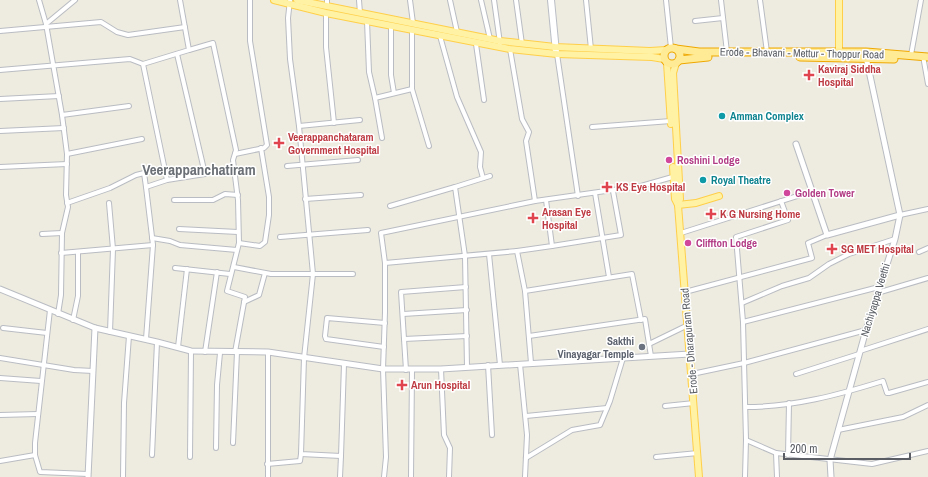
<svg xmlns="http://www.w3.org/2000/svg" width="928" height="477" viewBox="0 0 928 477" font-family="'Archivo Narrow',sans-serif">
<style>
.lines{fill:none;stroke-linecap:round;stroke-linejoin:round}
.minor-casing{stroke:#b9bcc2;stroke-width:6}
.tertiary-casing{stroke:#b9bcc2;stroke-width:7}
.secondary-casing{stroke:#babec5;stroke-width:8}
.primary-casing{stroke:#ffcf49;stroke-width:8}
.trunk-casing{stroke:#efa800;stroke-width:9}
.minor{stroke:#fff;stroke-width:4}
.tertiary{stroke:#fff;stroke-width:5}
.secondary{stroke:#fff;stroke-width:6}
.primary{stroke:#fff2a5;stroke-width:6}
.trunk{stroke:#ffea96;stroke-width:7}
.health-dot{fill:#e0444e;stroke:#fff;stroke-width:1.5}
.culture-dot{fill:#0f9aa8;stroke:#fff;stroke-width:1.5}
.hotel-dot{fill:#d1479c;stroke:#fff;stroke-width:1.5}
.worship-dot{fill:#6b7280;stroke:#fff;stroke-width:1.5}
.labels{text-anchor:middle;stroke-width:3;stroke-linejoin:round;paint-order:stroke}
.street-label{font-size:11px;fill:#5a5e64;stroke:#fff}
.health-label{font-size:11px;font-weight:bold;fill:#be3a42;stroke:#fff;text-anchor:start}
.culture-label{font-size:11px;font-weight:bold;fill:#0d838f;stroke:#fff;text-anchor:start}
.hotel-label{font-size:11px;font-weight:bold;fill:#b23c85;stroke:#fff;text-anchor:start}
.worship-label{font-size:11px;font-weight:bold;fill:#5b616d;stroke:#fff;text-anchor:end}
.district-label{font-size:15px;font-weight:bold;fill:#6b7076;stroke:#fff}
</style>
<rect width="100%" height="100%" fill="#eeece1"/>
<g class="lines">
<g class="minor-casing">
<g id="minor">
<path d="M 39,0 L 46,24 L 62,115 L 67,154 L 66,195 L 68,207 L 62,233 L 61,295 L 58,314"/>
<path d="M 290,0 L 288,18 L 290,59 L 299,126 L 313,274 L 304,358 L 301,454 L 341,456 L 344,364"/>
<path d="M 327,0 L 327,6"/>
<path d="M 359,0 L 360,13"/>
<path d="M 410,0 L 413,23"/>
<path d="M 450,0 L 457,32"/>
<path d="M 481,0 L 490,39"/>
<path d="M 494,0 L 500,43"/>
<path d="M 516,0 L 522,44"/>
<path d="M 586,0 L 591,49"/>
<path d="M 666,0 L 671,48"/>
<path d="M 721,0 L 727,52"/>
<path d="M 760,0 L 767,52"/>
<path d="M 326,13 L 326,47 L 334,123"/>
<path d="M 367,21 L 369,72 L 375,98 L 382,138"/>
<path d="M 695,21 L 723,18"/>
<path d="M 46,24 L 75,0"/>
<path d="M 391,25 L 391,75 L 394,93"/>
<path d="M 412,30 L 412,89 L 429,146"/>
<path d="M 0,31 L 101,22 L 117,32 L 128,35 L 185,27"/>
<path d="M 440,36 L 457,97 L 481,152 L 480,167 L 483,178"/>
<path d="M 476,44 L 484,100"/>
<path d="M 510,49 L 522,119 L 529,132 L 526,141 L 535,201"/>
<path d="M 189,50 L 213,43 L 236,150 L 233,160 L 238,200 L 239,243 L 227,291 L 245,297 L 235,352"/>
<path d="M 557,54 L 578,196"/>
<path d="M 911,55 L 921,0"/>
<path d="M 923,56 L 928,84"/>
<path d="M 0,70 L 130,59 L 143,64"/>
<path d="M 375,98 L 412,89"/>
<path d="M 0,99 L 59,96"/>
<path d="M 62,115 L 129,106"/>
<path d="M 299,126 L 360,120"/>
<path d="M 592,127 L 671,121"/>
<path d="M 0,131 L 64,128"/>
<path d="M 67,154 L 142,139"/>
<path d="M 235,154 L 264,148 L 267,145 L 250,41 L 250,0"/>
<path d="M 287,166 L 358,160"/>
<path d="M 0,167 L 67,164"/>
<path d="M 144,173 L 146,187"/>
<path d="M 167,180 L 205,174 L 177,54"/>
<path d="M 455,187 L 490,176"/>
<path d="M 595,193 L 609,277"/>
<path d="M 305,199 L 361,195"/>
<path d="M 174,200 L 213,200 L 225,194 L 238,195"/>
<path d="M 781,201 L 788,220 L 736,237 L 743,322 L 746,440 L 776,453 L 872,464 L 928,451"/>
<path d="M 67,203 L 110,188 L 136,175 L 165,168"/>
<path d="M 109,203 L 113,249 L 110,332"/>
<path d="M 390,206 L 455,187 L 465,256 L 467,367"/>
<path d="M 900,215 L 928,209"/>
<path d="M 179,229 L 238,232"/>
<path d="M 681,233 L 813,191"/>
<path d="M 42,234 L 62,233"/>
<path d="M 280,237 L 368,230"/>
<path d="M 152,238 L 170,241 L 180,245 L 237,250"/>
<path d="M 239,243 L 260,246 L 265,242 L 269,215 L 269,197 L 261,148"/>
<path d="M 552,246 L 621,235 L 613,191"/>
<path d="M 919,252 L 928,248"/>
<path d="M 61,253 L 153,245"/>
<path d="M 489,254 L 500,365"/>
<path d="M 385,263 L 517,251"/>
<path d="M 234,267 L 271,274 L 353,274"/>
<path d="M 175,268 L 230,274"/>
<path d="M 525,291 L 517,251 L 552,246 L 546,200"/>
<path d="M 685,292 L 812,258 L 808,243 L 827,235"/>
<path d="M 877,293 L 928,278"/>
<path d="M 244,302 L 259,295 L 265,273"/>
<path d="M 742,303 L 782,286 L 809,278 L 829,264 L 849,254 L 895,239"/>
<path d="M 50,310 L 35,443 L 35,455 L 40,472 L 88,474"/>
<path d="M 403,314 L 467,310"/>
<path d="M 73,320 L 78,296 L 78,252"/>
<path d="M 743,322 L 879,287"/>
<path d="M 3,328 L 47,333"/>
<path d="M 529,336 L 645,319 L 649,344 L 688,325"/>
<path d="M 146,339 L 153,245 L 146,187 L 167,180 L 143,64 L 189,50 L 180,0"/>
<path d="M 404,339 L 467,336"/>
<path d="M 649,344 L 651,356"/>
<path d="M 178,347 L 187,269"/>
<path d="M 384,347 L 326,339 L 325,336 L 327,318 L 385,323"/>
<path d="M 860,351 L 928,329"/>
<path d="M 205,352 L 217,272"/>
<path d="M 0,358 L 74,370 L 93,371"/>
<path d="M 531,363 L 525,291 L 632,274 L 641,320"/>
<path d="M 520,364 L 527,435 L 525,477"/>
<path d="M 488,365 L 492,435"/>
<path d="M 441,369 L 444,435 L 450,448 L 449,477"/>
<path d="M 406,370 L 401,292 L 466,287"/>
<path d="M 692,374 L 744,363 L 866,330"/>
<path d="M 796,374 L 859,354"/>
<path d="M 0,378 L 41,381"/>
<path d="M 665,406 L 694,403"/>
<path d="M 746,407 C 793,407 838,395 883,381 L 887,393 L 889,393 L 928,382"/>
<path d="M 0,415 L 38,414"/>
<path d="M 526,416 L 607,408"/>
<path d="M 838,430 L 903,417 L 928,405"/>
<path d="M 233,443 L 237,352"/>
<path d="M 216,448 L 217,385 L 220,353"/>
<path d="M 776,453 L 777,477"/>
<path d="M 152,455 L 157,342"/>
<path d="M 788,455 L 789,403"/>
<path d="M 190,457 L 191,351"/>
<path d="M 656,457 L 698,453"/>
<path d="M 526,458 L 572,430 L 600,425 L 610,401 L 623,358"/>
<path d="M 0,461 L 35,455"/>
<path d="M 267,464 L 300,461 L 301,454"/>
<path d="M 123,477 L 124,403 L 129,336"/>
<path d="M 268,477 L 268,352"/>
<path d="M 340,477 L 341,456"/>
<path d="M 384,477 L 386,457 L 383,369 L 385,312 L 385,263 L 381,233 L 535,201 L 641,186 L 676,176"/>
<path d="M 411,477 L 412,370"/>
<path d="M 745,477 L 746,440"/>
</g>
</g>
<g class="tertiary-casing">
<g id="tertiary">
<path d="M 796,144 L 827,235 L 900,215"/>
<path d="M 0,289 L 95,328 L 157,342 L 191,351 L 268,352 L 383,369 L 441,369 L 690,354"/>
<path d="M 88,477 L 95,328"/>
<path d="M 831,477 L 830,460 L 866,330 L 895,239 L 900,215 L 866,57"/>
</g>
</g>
<g class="secondary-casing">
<path id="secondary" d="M 551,0 L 556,52"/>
</g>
<g class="primary-casing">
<g id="primary">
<path d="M 274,0 L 326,13 L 510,49 L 557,54 L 652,57 L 664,59"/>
<path d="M 297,0 L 500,41 L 555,47 L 650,51 L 666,50"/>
<path d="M 839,0 L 839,55"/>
<path d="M 667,63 L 671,124"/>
<path d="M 676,63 L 673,73 L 680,199 L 678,205 L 699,477"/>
<path d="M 673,167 L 675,199 L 678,205"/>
<path d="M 678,205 L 696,203 L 719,196"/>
</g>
</g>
<g class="trunk-casing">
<g id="trunk">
<circle cx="672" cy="56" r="8"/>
<path d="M 676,49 L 699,52 L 866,52 L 928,57"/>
<path d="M 800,57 L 894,59"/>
<path d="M 679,60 L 708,57"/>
</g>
</g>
<use href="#minor" class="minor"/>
<use href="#tertiary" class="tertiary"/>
<use href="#secondary" class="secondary"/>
<use href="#primary" class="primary"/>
<use href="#trunk" class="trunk"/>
</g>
<g class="health-dot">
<path d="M807 69h4v4h4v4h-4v4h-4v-4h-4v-4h4z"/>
<path d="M277 137h4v4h4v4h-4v4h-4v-4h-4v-4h4z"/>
<path d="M605 181h4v4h4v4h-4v4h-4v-4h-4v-4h4z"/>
<path d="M709 208h4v4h4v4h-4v4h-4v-4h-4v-4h4z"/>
<path d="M531 212h4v4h4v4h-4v4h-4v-4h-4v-4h4z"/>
<path d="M830 243h4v4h4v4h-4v4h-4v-4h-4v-4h4z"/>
<path d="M400 379h4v4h4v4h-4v4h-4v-4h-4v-4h4z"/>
</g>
<g class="culture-dot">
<circle cx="722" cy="116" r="4"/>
<circle cx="703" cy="180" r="4"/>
</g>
<g class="hotel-dot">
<circle cx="669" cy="160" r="4"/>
<circle cx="787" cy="193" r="4"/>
<circle cx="688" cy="243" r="4"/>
</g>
<circle class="worship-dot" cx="642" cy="347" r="4"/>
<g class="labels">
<g class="street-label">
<text transform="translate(802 53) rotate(1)" y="4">Erode - Bhavani - Mettur - Thoppur Road</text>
<text transform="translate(875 300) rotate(-73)" y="4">Nachiyappa Veethi</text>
<text transform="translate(689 341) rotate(-95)" y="4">Erode - Dharapuram Road</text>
</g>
<g class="health-label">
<text x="818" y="73">Kaviraj Siddha<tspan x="818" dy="13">Hospital</tspan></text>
<text x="288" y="141">Veerappanchataram<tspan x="288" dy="13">Government Hospital</tspan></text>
<text x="616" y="191">KS Eye Hospital</text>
<text x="542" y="216">Arasan Eye<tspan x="542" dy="13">Hospital</tspan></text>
<text x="720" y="218">K G Nursing Home</text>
<text x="841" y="253">SG MET Hospital</text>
<text x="411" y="389">Arun Hospital</text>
</g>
<g class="culture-label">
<text x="730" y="120">Amman Complex</text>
<text x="711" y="184">Royal Theatre</text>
</g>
<g class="hotel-label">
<text x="677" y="164">Roshini Lodge</text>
<text x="795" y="197">Golden Tower</text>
<text x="696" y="247">Cliffton Lodge</text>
</g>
<g class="worship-label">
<text x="634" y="345">Sakthi<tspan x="634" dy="13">Vinayagar Temple</tspan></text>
</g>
<g class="district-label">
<text x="199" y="175">Veerappanchatiram</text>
</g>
</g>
<path d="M784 453v6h126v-6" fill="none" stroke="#5a5e64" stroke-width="2"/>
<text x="790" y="453" font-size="12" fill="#5a5e64" stroke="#ffffff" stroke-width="3" paint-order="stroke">200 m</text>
</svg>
